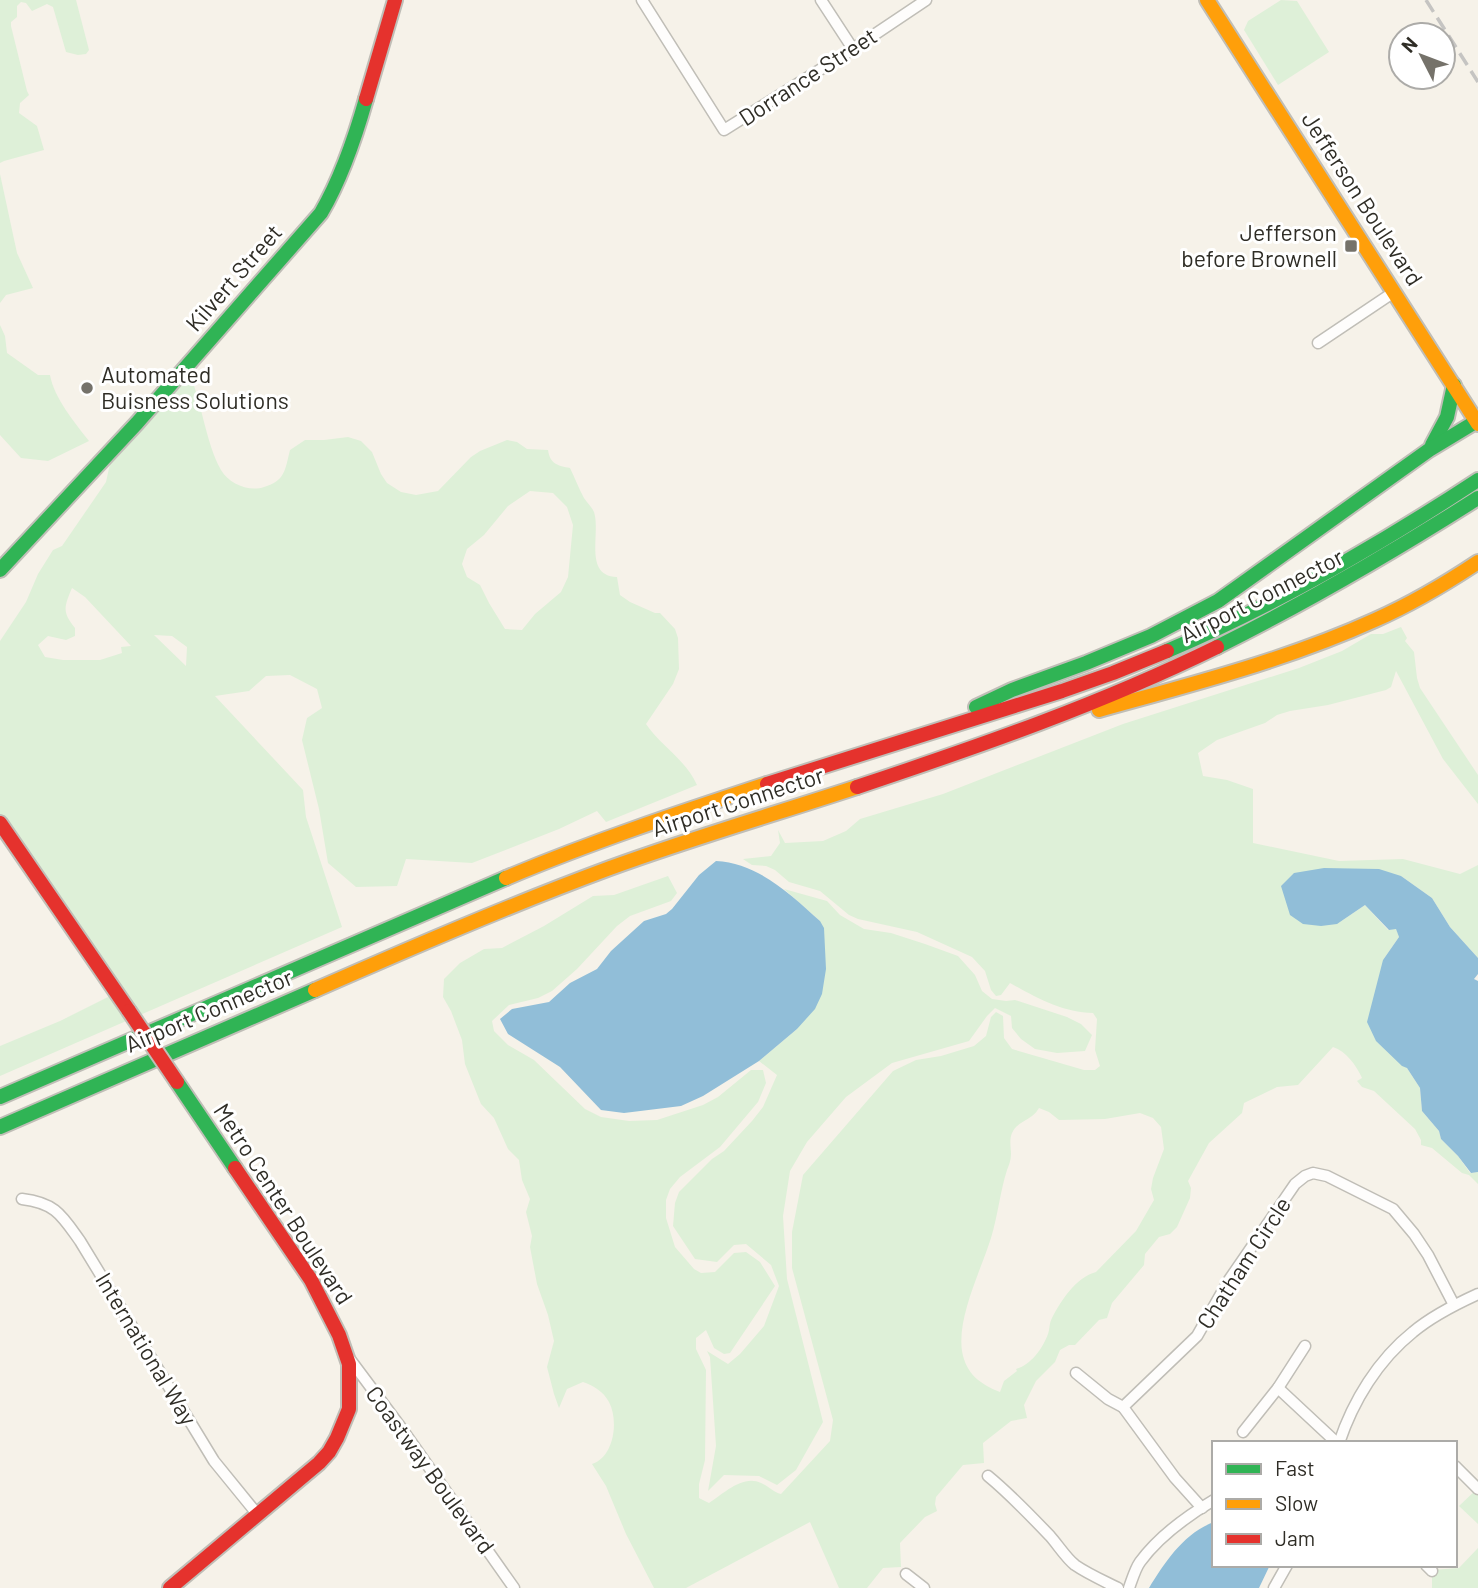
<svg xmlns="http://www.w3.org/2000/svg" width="1478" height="1588" viewBox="0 0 1478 1588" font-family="Barlow,sans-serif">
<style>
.green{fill:#def0d8;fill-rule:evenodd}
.water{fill:#91bed8}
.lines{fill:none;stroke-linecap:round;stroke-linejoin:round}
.street-casing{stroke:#c0beb7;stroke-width:13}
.fast-casing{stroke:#c0beb7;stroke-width:18}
.slow-casing{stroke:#c0beb7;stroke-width:18}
.jam-casing{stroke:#c0beb7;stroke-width:18}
.street{stroke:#fefdfc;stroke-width:10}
.fast{stroke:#30b455;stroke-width:14}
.slow{stroke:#ff9f0a;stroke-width:14}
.jam{stroke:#e5322d;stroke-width:14}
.rail{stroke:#c5c4c2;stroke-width:3.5;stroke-dasharray:14 7;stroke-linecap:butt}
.jam-bridge-casing{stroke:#c0beb7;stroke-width:18;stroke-linecap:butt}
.jam-bridge{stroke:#e5322d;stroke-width:14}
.poi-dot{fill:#75726a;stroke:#fff;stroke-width:2.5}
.labels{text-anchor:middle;stroke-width:6;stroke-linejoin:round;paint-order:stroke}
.street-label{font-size:23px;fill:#2f2d26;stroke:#fff}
.poi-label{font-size:23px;fill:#2f2d26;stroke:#fff;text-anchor:end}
</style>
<rect width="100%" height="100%" fill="#f6f2e9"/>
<g class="green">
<path d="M 0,0 L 76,0 L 89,50 L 86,54 L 78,55 L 66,52 L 53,7 L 47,4 L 32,11 L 26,3 L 21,2 L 17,6 L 17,17 L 11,22 L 11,26 L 27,91 L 29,95 L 20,103 L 19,113 L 37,126 L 44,150 L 4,161 L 0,163 Z"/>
<path d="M 1281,0 L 1297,1 L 1329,52 L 1278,85 L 1244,30 L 1248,21 Z"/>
<path d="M 0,174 L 17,253 L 33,288 L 6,295 L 0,303 Z"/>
<path d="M 0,325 L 5,336 L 7,353 L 38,375 L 50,375 C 54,398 75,423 89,441 L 48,461 L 21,458 L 0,435 Z"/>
<path d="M 188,370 C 202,401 205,441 221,470 C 229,484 249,492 264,487 C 285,481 285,470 290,450 L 305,440 L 324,440 L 348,437 L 361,441 L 372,452 L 381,474 L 387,483 L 401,492 L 416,495 L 438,491 L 471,457 L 480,451 L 507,440 L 517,442 L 527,449 L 548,450 C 550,464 558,466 570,468 C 575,478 579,489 584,498 C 587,503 592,507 594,512 C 601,533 583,576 617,577 L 620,595 L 630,602 L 655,613 L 660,613 L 675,629 L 678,638 L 679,669 L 673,684 L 646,724 C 661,746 686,760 697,785 L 606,822 L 597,811 L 559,829 L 472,863 L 406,859 L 397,886 L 356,887 L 328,863 L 319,809 L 302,740 L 307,718 L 322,708 L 317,689 L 290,675 L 266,676 L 249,691 L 215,696 L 303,790 L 306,817 L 342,927 L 0,1076 L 0,1046 L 60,1021 L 118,992 L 0,814 L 0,641 L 26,602 L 38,574 L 53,550 L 62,546 L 106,482 L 111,459 ZM 530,491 L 553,493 L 567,507 L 573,525 L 568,577 L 561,592 L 535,614 L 522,630 L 505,629 L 489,603 L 480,585 L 467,577 L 462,564 L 467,549 L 484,535 L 508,506 ZM 72,588 L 85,597 L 131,646 L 121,647 L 122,653 L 100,660 L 63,660 L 45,657 L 38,645 L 48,636 L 66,640 L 75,636 L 75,628 C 62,612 64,607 72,588 ZM 154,635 L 172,636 L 187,647 L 186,666 Z"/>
<path d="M 1401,627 L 1407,638 L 1405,641 L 1414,652 L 1417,678 L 1420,688 L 1478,775 L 1478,804 L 1443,759 L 1396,671 L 1391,687 L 1386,690 L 1328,705 L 1290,711 L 1277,715 L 1265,723 L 1217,740 L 1198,753 L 1203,776 L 1227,780 L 1253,789 L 1253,843 L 1339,861 L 1403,859 L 1460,874 L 1478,865 L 1478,958 L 1450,927 L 1432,898 L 1401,876 L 1337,924 L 1365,905 L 1388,930 L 1396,928 L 1399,937 L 1383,960 L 1407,1068 L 1420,1088 L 1422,1111 L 1439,1131 L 1441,1139 L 1458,1156 L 1470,1173 L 1478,1172 L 1478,1184 L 1469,1175 L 1462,1173 L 1432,1148 L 1421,1145 L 1421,1140 L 1415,1129 L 1374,1091 L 1362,1087 L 1357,1081 L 1362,1078 C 1356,1065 1346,1051 1333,1047 L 1298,1085 L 1277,1087 L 1244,1103 L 1242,1113 L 1209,1143 L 1188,1181 L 1191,1188 L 1190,1198 L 1177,1227 L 1170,1234 L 1159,1237 L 1145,1254 L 1144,1265 L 1112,1303 L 1107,1318 L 1099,1320 L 1075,1345 L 1069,1345 L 1060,1350 L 1055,1362 L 1036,1381 L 1024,1405 L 1027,1418 L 1011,1421 L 983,1443 L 984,1463 L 963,1465 L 936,1497 L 935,1504 L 937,1511 L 925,1517 L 900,1543 L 901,1567 L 883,1568 L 867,1588 L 839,1588 L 810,1522 L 686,1588 L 654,1588 L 626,1534 L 606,1486 L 592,1464 C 614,1457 619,1421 609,1402 C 603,1391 594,1386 583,1382 L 567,1389 L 559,1408 L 554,1394 L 547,1367 L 554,1341 L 548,1315 L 537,1284 L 530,1247 L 532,1236 L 526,1212 L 530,1199 L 522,1180 L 519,1160 L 508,1149 L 494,1118 L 481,1104 L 465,1064 L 462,1040 L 451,1011 L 443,997 L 444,979 L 460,963 L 484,949 L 502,948 L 544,926 L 593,896 L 614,895 L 668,876 L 677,893 L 671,901 L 630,916 L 617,926 L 577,969 L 552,991 L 538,998 L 509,1005 L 492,1021 L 494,1031 L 508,1045 L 534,1060 L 585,1109 L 601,1117 L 629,1121 L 657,1120 L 703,1105 L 718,1097 L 751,1070 L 763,1070 L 766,1083 L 758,1102 L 720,1147 L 680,1177 L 670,1189 L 666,1200 L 666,1218 L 675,1247 L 694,1269 L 701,1273 L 715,1272 L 734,1253 L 746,1252 L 760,1262 L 775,1286 L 730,1353 L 724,1354 L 714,1348 L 706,1330 L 696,1338 L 696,1349 L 706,1370 L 705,1460 L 699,1484 L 699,1498 L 709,1503 C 723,1494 743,1474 761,1483 C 769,1486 773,1492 781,1494 L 830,1441 L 833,1420 L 792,1268 L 792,1232 L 803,1175 L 893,1071 L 916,1060 L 941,1056 L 974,1046 L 986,1036 L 991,1017 L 996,1012 L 1003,1016 L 1004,1038 L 1012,1049 L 1084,1070 L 1095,1070 L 1100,1066 L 1095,1050 L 1097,1019 L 1093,1013 C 1063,1013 1035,997 1010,983 L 1001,995 L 996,996 L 991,990 L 985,971 L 972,957 L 917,932 L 858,919 L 849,915 L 820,891 L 789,882 L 775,870 L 766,866 L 752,865 L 743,859 L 771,856 L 780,843 L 778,830 L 785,843 L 823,841 L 846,831 L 860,819 L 943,794 L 1123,724 L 1299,668 L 1342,651 L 1371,634 L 1383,634 ZM 1039,1108 L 1049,1112 L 1059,1120 L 1105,1119 L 1140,1113 L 1153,1118 L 1161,1127 L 1164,1149 L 1153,1178 L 1151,1189 L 1154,1200 L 1136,1231 L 1096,1272 C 1076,1277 1061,1301 1052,1318 C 1049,1323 1050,1329 1048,1334 C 1043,1348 1031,1365 1016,1369 L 1017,1371 L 1004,1381 L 1000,1392 C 980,1384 966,1374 962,1351 C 957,1317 981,1270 991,1238 C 998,1215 1000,1192 1007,1170 C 1009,1165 1011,1160 1011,1154 C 1011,1148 1009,1140 1012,1133 C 1016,1124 1024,1122 1032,1116 C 1035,1114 1037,1111 1039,1108 Z"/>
<path d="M 784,889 L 827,901 L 840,915 L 864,929 L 891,933 L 925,944 L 958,956 L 975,975 L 982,991 L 992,999 L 1006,1001 L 1015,1000 L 1067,1017 L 1081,1024 L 1092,1035 L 1085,1051 L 1057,1053 L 1035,1049 L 1021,1039 L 1012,1028 L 1011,1016 L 995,1008 L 987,1016 L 969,1041 L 892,1063 L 846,1097 L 807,1142 L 790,1171 L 783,1216 L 787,1279 L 823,1422 L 796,1470 L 777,1485 L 759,1476 L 724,1475 L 708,1491 L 716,1446 L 710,1357 L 707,1351 L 728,1364 L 740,1354 L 764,1326 L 779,1286 L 771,1265 L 746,1244 L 734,1245 L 717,1262 L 695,1259 L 673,1226 L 675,1203 L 679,1192 L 712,1159 L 724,1151 L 752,1121 L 763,1107 L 777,1075 L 759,1061 L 797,1029 L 820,921 Z"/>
<path d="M 1478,1488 L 1478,1524 L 1459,1506 Z"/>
<path d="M 1478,1548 L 1478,1588 L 1432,1588 L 1432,1570 L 1459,1568 Z"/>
</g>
<g class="water">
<path d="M 716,861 C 758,863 790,894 820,921 L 824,928 L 826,969 L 822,994 L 815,1009 L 797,1029 L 759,1061 L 703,1096 L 681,1106 L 624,1113 L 601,1110 L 560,1067 L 508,1034 L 500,1019 L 512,1009 L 549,1002 L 570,983 L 597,969 L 611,951 L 644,921 L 666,914 L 672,909 L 699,875 Z"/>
<path d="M 1324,868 L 1379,869 L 1401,876 L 1432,898 L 1450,927 L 1478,958 L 1478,974 L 1474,979 L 1478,981 L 1478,1172 L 1471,1173 L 1458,1156 L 1441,1139 L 1439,1131 L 1422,1111 L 1420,1088 L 1407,1068 L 1402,1066 L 1376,1041 L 1367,1022 L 1383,960 L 1399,937 L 1396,929 L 1389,930 L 1365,905 L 1337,924 L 1321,926 L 1303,924 L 1290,915 L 1281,886 L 1294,873 Z"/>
<path d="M 1214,1522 L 1214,1565 L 1270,1565 L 1259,1588 L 1149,1588 C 1165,1562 1184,1533 1214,1522 Z"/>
</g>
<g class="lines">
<g class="street-casing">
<g id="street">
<path d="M 642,0 L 724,130 L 853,49 L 926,0"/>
<path d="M 821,0 L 853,49"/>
<path d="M 1318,343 L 1394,292"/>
<path d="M 22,1199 C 56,1203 62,1216 80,1241 L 214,1461 L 258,1515"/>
<path d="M 349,1358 L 402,1429 L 514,1588"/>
<path d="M 1076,1373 L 1108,1399 L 1123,1407"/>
<path d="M 1278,1388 L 1337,1443"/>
<path d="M 1243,1432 L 1278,1388 L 1305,1346"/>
<path d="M 1339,1443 C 1353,1401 1378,1360 1413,1332 C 1432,1316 1456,1304 1478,1294"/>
<path d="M 1455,1466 L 1478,1489"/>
<path d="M 988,1476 C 1010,1494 1030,1515 1050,1536 C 1058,1545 1066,1558 1075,1565 C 1088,1574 1104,1581 1118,1588"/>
<path d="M 1202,1508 L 1175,1478 L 1123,1407 L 1197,1336 L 1229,1280 L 1295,1184 L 1305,1176 L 1313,1173 L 1327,1176 L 1393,1209 L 1414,1234 L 1428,1255 L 1454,1305"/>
<path d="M 1426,1565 L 1432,1571"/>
<path d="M 906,1574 L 924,1588"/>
<path d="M 1129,1588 C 1132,1580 1135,1569 1140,1562 C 1159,1536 1187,1516 1214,1500"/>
<path d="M 1274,1588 L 1287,1565"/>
</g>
</g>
<g class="fast-casing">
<g id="fast">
<path d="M 1432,445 L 1447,417 L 1454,385"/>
<path d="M 0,570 L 137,423 L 321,213 C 342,177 355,138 366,99"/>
<path d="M 1217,647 C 1307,602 1393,552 1478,498"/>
<path d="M 1167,651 C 1276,605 1379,545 1478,480"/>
<path d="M 976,707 L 1012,690 L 1086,663 L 1151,636 L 1218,601 L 1429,450 L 1477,421"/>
<path d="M 177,1082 L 235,1168"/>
<path d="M 0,1097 L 506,878"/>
<path d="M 0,1127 L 315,990"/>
</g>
</g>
<g class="slow-casing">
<g id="slow">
<path d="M 1207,0 L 1478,424"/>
<path d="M 1099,710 C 1192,684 1287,660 1375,620 C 1411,604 1445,584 1478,562"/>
<path d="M 506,878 C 591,842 679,813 767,784"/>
<path d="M 315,990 C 413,947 510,905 610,868 C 692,838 775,814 857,787"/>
</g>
</g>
<g class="jam-casing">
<g id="jam">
<path d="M 366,99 L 395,0"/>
<path d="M 767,784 L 1062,691 L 1113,673 L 1167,651"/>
<path d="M 857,787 C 980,746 1101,704 1217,647"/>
<path d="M 0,823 L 129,1011"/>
<path d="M 170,1588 L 319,1463 L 329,1452 L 337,1438 L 349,1409 L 349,1364 L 339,1335 L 311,1280 L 235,1168"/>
</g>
</g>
<use href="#street" class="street"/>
<use href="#fast" class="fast"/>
<use href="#slow" class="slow"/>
<use href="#jam" class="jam"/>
<path class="rail" d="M 1426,0 L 1478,82"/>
<g class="jam-bridge-casing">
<path id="jam-bridge" d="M 129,1011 L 177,1082"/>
</g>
<use href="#jam-bridge" class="jam-bridge"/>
</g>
<g class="poi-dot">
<rect x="1344" y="239" width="14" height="14" rx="3.5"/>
<circle cx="87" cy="388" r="7"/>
</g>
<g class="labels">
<g class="street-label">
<text transform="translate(808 77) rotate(-33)" y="8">Dorrance Street</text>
<text transform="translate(1362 199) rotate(57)" y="8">Jefferson Boulevard</text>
<text transform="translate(234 278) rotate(-49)" y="8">Kilvert Street</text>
<text transform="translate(1262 596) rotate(-27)" y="8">Airport Connector</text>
<text transform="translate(738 802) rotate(-18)" y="8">Airport Connector</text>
<text transform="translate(209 1011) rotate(-23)" y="8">Airport Connector</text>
<text transform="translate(283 1204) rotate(57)" y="8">Metro Center Boulevard</text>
<text transform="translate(1244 1263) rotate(-57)" y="8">Chatham Circle</text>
<text transform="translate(146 1349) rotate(59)" y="8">International Way</text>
<text transform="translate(430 1470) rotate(54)" y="8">Coastway Boulevard</text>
</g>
<g class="poi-label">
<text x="1337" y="241">Jefferson<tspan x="1337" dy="26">before Brownell</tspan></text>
<text x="101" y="383" text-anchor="start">Automated<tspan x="101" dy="26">Buisness Solutions</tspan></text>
</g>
</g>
<rect x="1212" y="1441" width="245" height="126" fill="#ffffff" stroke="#acaba8" stroke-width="2"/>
<rect x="1226" y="1464" width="35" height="10" fill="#30b455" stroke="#acaba8" stroke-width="2"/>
<text x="1275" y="1476" font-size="21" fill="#2f2d26">Fast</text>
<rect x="1226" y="1499" width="35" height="10" fill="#ff9f0a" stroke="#acaba8" stroke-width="2"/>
<text x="1275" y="1511" font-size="21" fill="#2f2d26">Slow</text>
<rect x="1226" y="1534" width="35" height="10" fill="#e5322d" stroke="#acaba8" stroke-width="2"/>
<text x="1275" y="1546" font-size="21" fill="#2f2d26">Jam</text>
<g transform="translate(1422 56) rotate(312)"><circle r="33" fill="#ffffff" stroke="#acaba8" stroke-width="2"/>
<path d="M0-5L12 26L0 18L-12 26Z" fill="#75726a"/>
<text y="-10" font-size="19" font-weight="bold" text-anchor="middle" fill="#2f2d26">N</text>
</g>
</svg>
